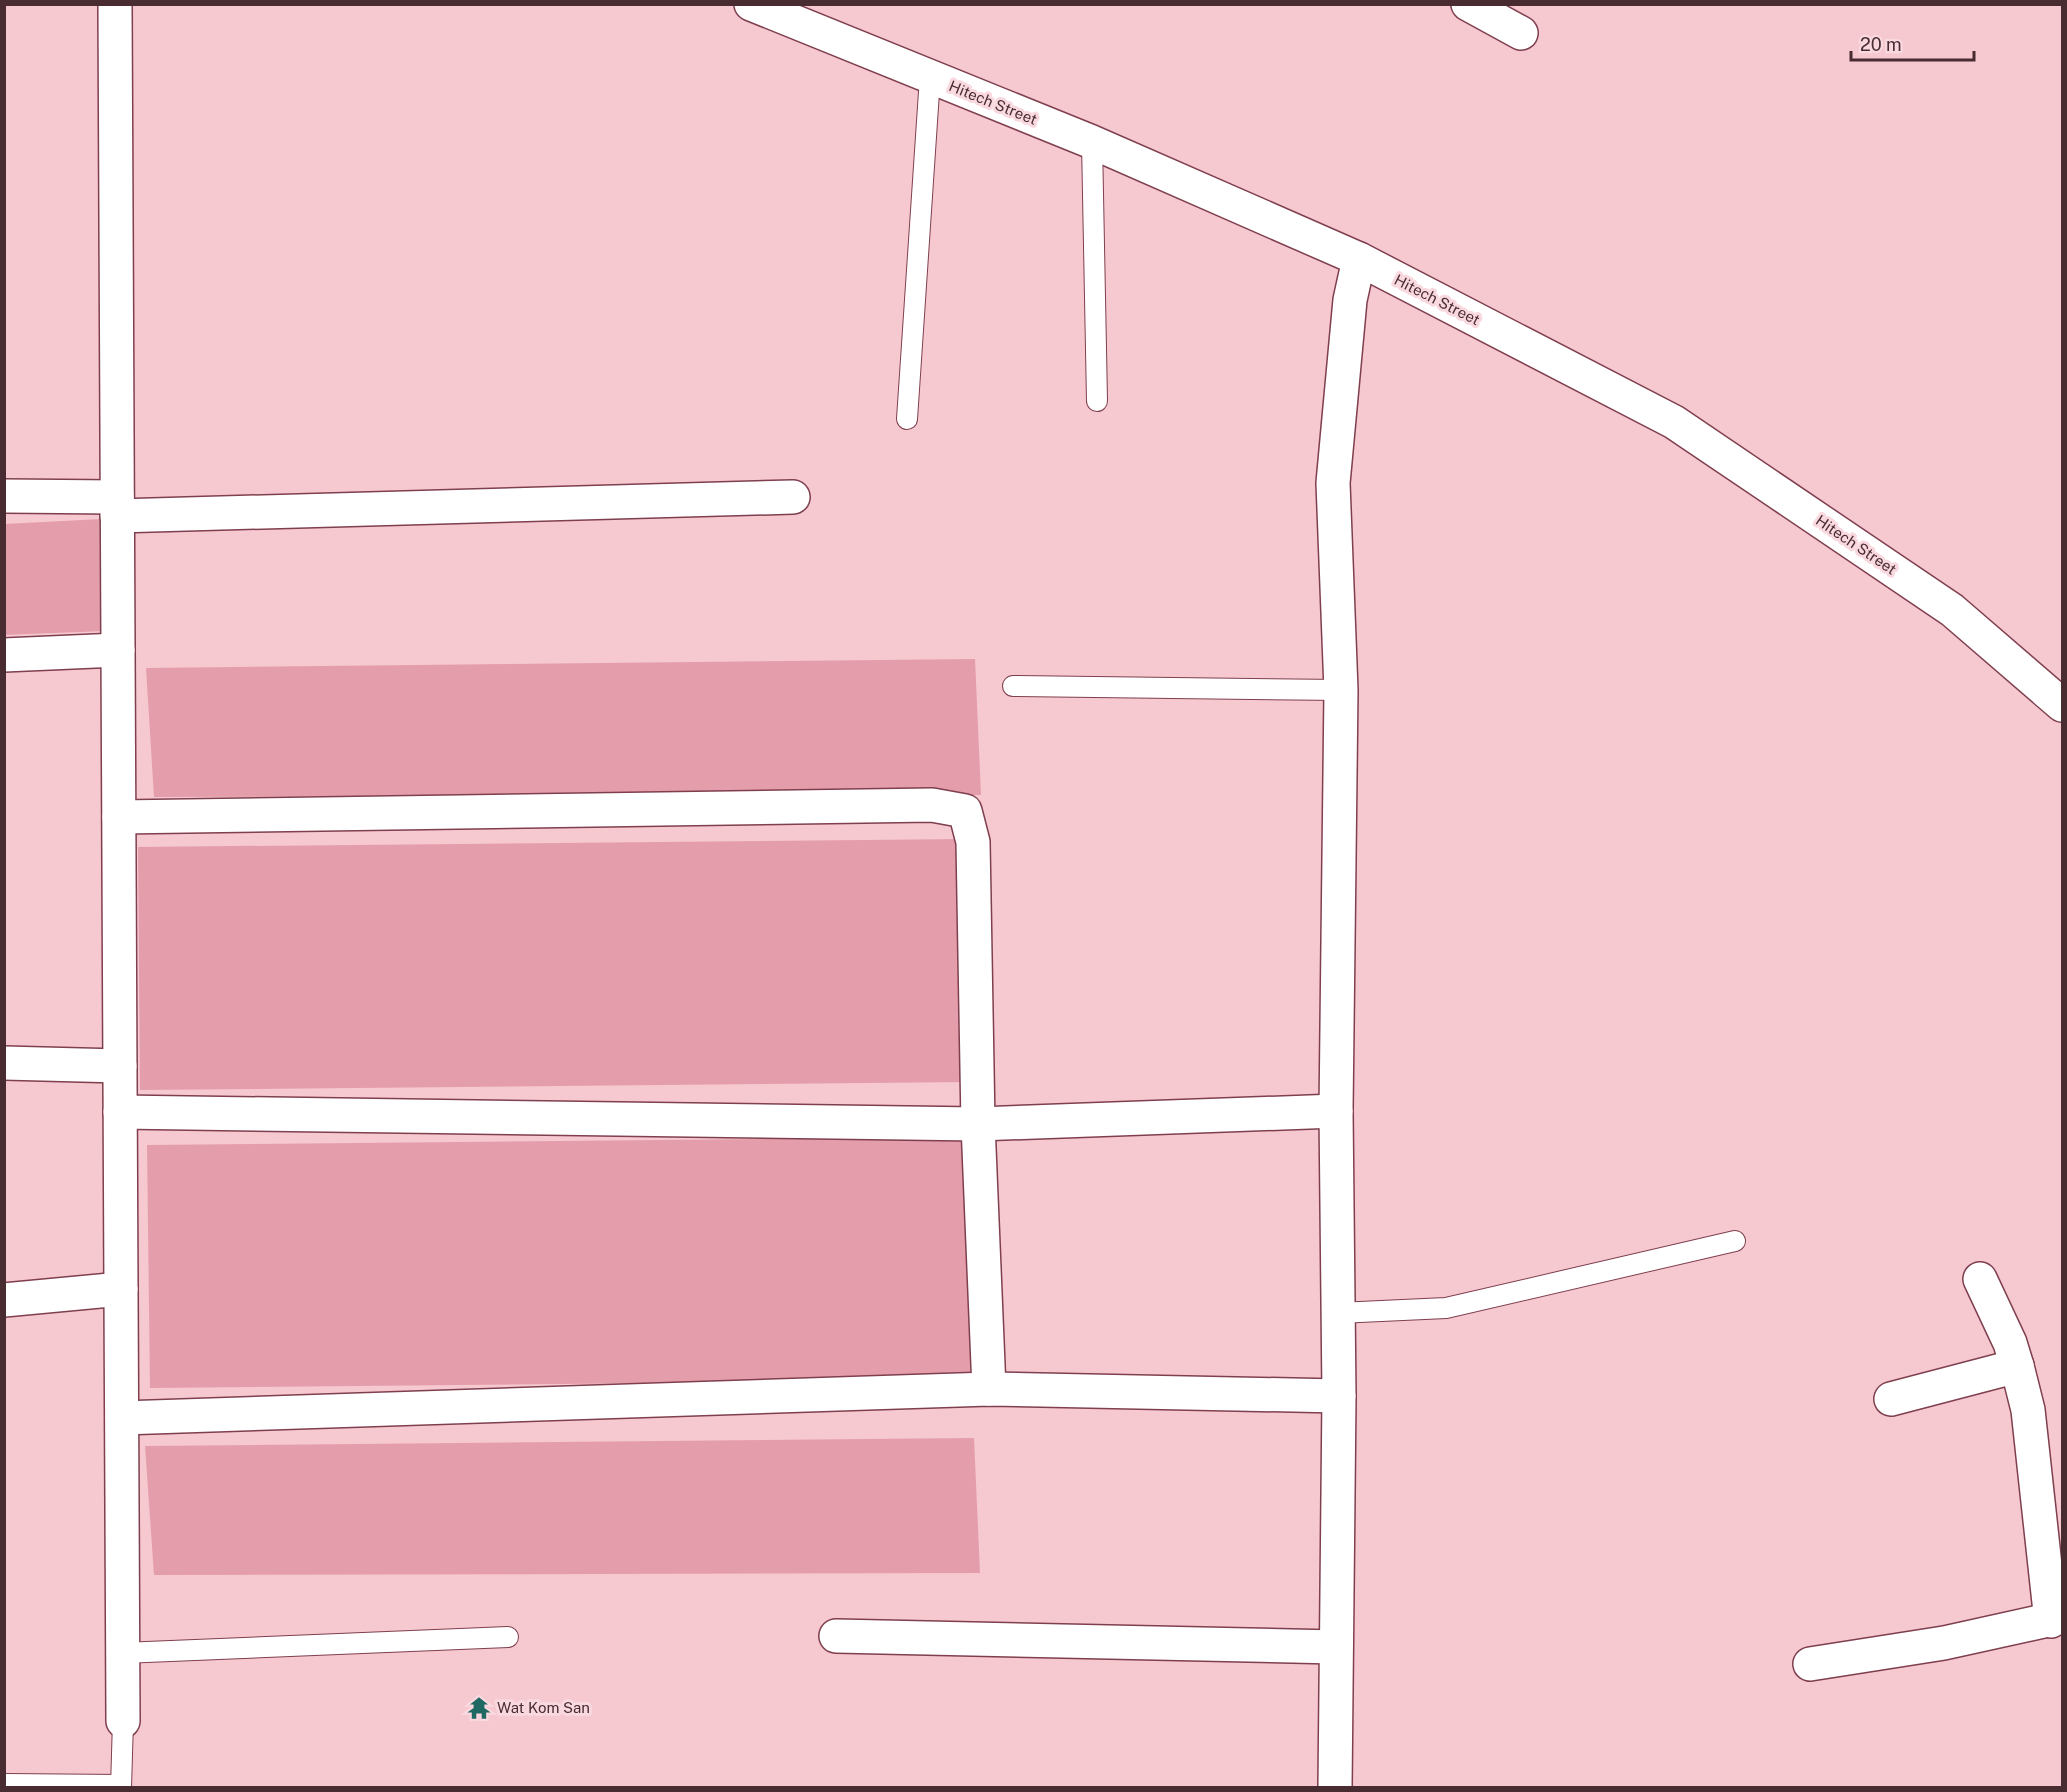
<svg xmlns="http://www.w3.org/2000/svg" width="2067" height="1792" viewBox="0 0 2067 1792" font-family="'Public Sans',sans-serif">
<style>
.building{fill:#e49dab}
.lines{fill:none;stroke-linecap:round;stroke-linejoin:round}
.lane-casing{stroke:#7f3f4e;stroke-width:22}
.street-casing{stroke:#7f3f4e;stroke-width:36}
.secondary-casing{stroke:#7f3f4e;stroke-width:36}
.lane{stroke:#fff;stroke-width:20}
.street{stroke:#fff;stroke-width:33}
.secondary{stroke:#fff;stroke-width:33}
.labels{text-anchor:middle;stroke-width:6;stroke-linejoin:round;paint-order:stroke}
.street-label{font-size:15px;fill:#492c32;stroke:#f9d9df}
.poi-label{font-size:15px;fill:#492c32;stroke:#f9d9df;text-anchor:start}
</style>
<rect width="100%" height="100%" fill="#f6c8d0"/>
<g class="building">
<path d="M 102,519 L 105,631 L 4,635 L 4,524 Z"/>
<path d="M 975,659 L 981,795 L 154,797 L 146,668 Z"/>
<path d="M 967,839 L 969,1082 L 140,1090 L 138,847 Z"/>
<path d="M 976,1137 L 979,1380 L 150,1388 L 147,1145 Z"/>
<path d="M 974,1438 L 980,1573 L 154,1575 L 145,1446 Z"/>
</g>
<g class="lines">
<g class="lane-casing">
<g id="lane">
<path d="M 1092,142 L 1097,401"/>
<path d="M 907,419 L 930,77"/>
<path d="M 1013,686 L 1341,690"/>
<path d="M 1338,1313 L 1446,1308 L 1735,1241"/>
<path d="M 122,1653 L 508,1637"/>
<path d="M 4,1784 L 121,1785"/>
<path d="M 121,1788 L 123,1721"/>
</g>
</g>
<g class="street-casing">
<g id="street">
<path d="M 115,4 L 123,1721"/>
<path d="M 1468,4 L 1521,33"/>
<path d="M 4,496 L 117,497"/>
<path d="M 117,516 L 793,497"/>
<path d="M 4,655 L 118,650"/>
<path d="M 119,817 L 932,805 L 965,811 L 973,842 L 978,1124 L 989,1389"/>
<path d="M 4,1063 L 120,1066"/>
<path d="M 120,1112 L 978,1124 L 1336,1111"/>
<path d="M 1980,1279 L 2010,1343 L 2017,1366 L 2028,1410 L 2051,1621"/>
<path d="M 4,1300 L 121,1289"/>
<path d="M 1891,1399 L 2017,1366"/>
<path d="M 122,1418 L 989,1389 L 1339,1396"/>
<path d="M 836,1636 L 1336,1647"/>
<path d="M 1810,1664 L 1944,1643 L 2062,1617"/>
<path d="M 1335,1788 L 1339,1396 L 1336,1111 L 1341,690 L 1333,483 L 1350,300 L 1359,259"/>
</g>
</g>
<g class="secondary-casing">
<path id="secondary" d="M 751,4 L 1092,142 L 1359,259 L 1674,422 L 1952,610 L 2062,705"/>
</g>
<use href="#lane" class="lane"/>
<use href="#street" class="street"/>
<use href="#secondary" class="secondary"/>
</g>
<defs>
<g id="temple-bare" transform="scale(1.8)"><path d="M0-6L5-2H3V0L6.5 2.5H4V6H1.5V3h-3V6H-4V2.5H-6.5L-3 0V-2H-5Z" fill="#1f6962" stroke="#f9d9df" stroke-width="2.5" paint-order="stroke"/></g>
</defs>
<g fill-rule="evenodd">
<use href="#temple-bare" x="479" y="1708"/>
</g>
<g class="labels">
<g class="street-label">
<text transform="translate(993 103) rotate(22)" y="5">Hitech Street</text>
<text transform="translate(1437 300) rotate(27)" y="5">Hitech Street</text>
<text transform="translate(1856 545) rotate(34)" y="5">Hitech Street</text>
</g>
<g class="poi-label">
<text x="497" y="1713">Wat Kom San</text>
</g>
</g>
<rect width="2067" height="1792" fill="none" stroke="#492c32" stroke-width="12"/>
<path d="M1851 51v9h123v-9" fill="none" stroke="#492c32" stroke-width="3"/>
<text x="1860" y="51" font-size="18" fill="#492c32" stroke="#f9d9df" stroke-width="4.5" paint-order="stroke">20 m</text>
</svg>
